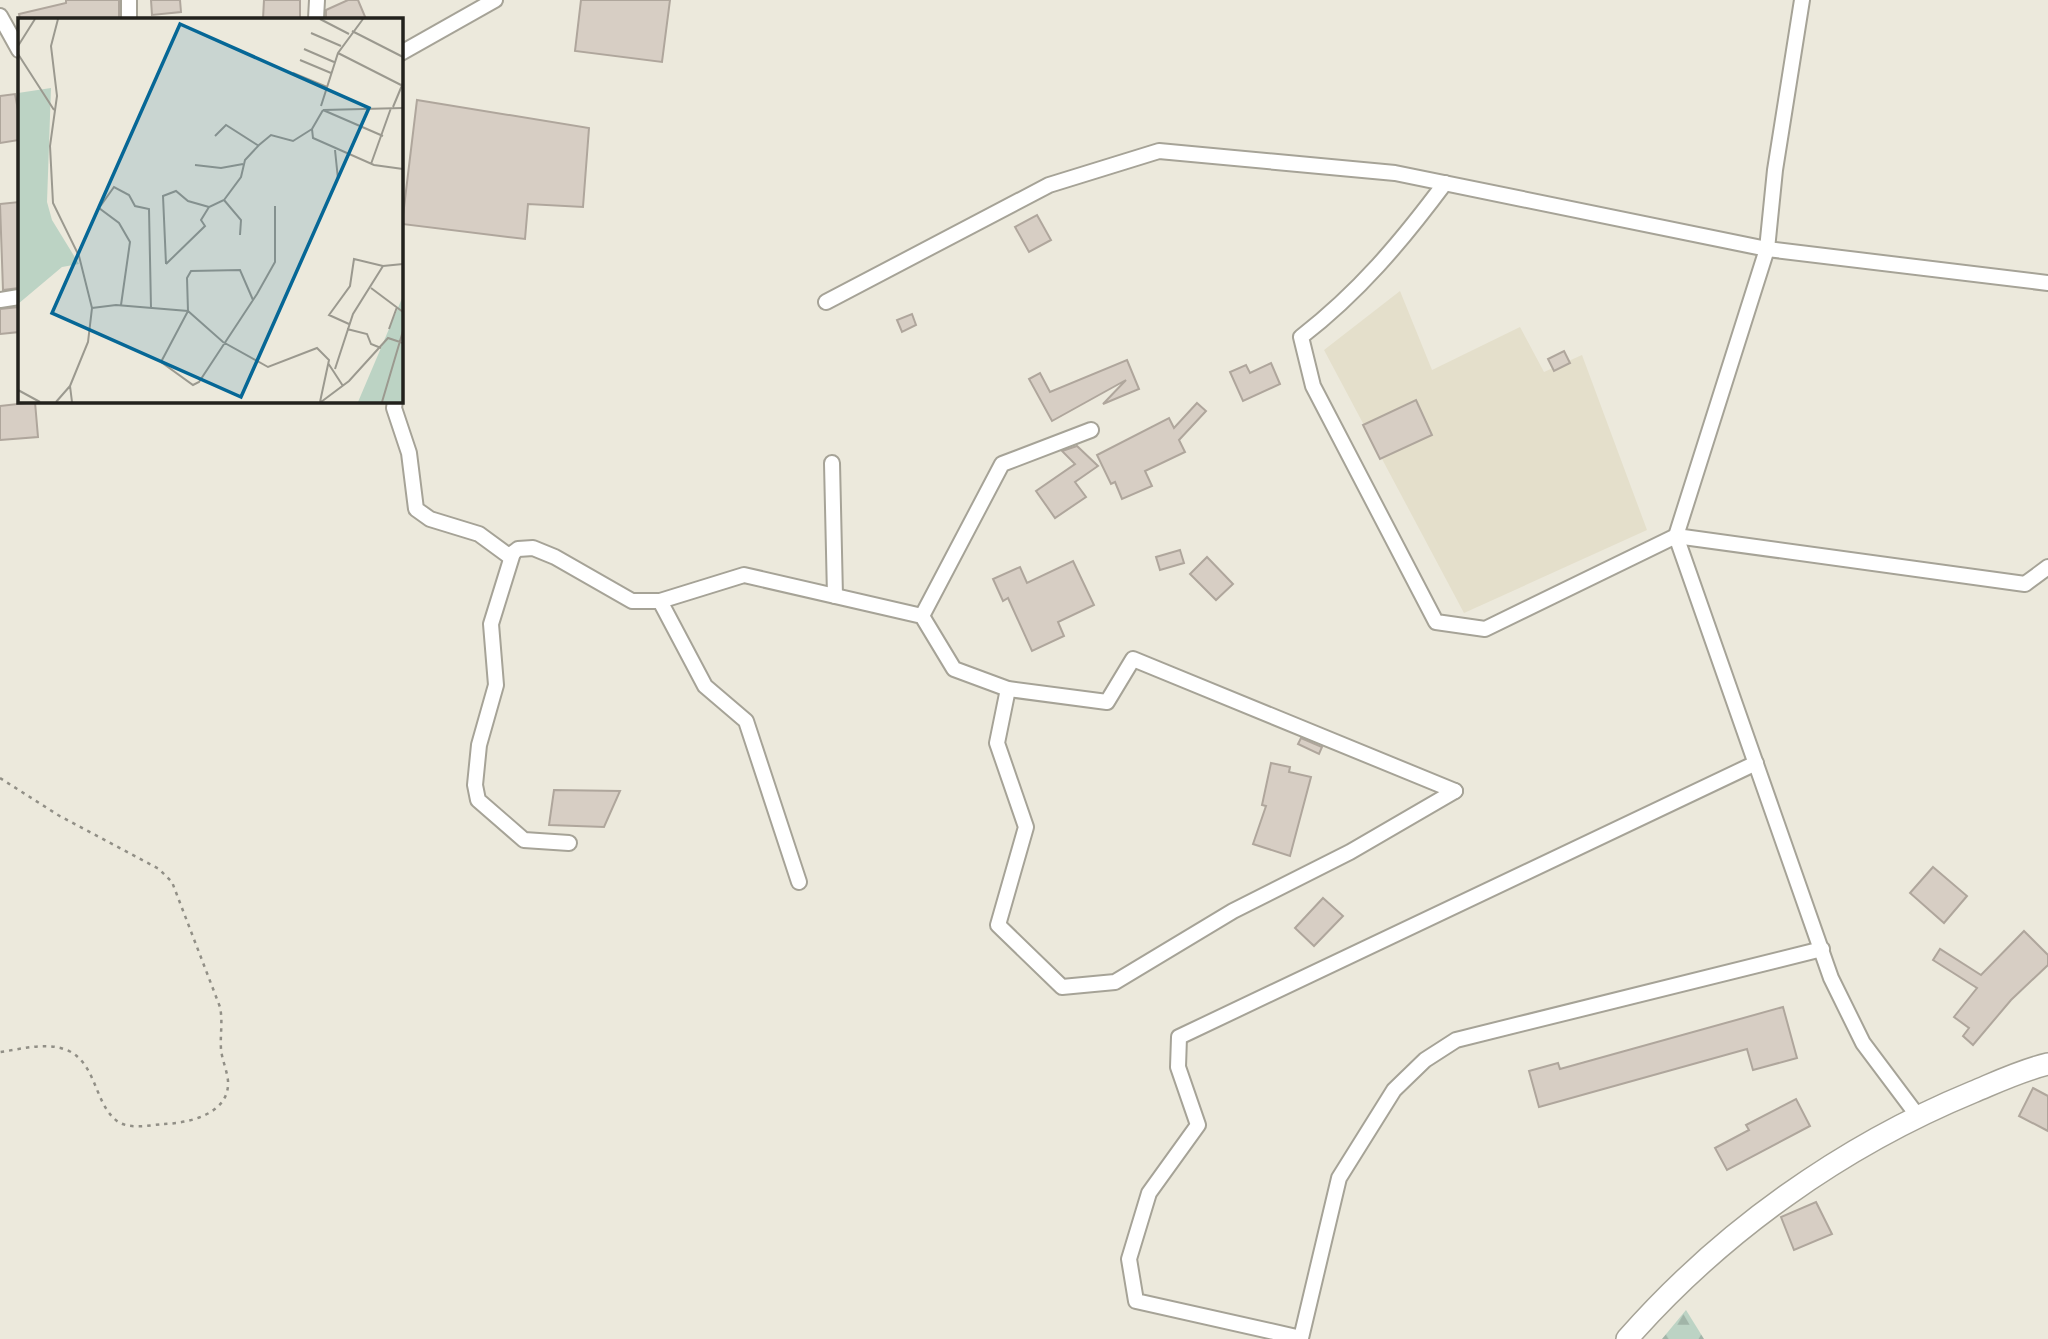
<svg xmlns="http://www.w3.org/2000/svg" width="2048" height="1339" viewBox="0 0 2048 1339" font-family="Jost,sans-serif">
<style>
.built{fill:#e4dfcb}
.forest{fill:url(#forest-firs)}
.building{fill:#d7cec4;stroke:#afa69c;stroke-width:2}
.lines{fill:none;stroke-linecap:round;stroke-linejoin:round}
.street-casing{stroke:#a6a397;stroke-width:18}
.secondary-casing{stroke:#a6a397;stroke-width:24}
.path{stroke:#918f86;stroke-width:2.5;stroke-dasharray:3.5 5;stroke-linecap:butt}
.street{stroke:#fff;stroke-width:14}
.secondary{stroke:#fff;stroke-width:21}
.inset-road{fill:none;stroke:#9b998f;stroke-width:2}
.view{fill:#066796;fill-opacity:0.15;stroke:#066796;stroke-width:3.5}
.inset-edge{fill:none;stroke:#22211c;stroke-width:3.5}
</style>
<defs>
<pattern id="forest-firs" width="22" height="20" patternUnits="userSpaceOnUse" patternTransform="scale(1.75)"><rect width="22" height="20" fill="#bcd3c4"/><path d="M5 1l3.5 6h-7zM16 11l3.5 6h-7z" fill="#a1b5a8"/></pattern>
</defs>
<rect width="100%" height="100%" fill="#ece9dc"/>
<path class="built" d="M 1400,291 L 1432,370 L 1520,327 L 1544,372 L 1582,355 L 1647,530 L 1464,613 L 1324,350 Z"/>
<path class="forest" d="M 1686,1310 L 1704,1339 L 1662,1339 Z"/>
<g class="building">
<path d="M 66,0 L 119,0 L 119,19 L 20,19 L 19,14 L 66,3 Z"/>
<path d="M 151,0 L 180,0 L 181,12 L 152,15 Z"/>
<path d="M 264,0 L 300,0 L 300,19 L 263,19 Z"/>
<path d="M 348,0 L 358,0 L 366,19 L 326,19 L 326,10 Z"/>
<path d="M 581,0 L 670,0 L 662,62 L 575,51 Z"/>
<path d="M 15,94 L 19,115 L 19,140 L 0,143 L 0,96 Z"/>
<path d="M 417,100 L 589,128 L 583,207 L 528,204 L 525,239 L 402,224 Z"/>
<path d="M 19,202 L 19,288 L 3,290 L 0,204 Z"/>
<path d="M 1037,215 L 1051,240 L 1029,252 L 1015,227 Z"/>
<path d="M 19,307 L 19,332 L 0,334 L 0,309 Z"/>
<path d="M 912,314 L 916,325 L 902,332 L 897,320 Z"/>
<path d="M 1564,351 L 1570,363 L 1554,371 L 1548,359 Z"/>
<path d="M 1127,360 L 1139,389 L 1103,404 L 1126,380 L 1052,421 L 1029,379 L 1040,373 L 1050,392 Z"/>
<path d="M 1271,363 L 1280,384 L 1243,401 L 1230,372 L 1246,365 L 1250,373 Z"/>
<path d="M 1416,400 L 1432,435 L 1380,459 L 1363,425 Z"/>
<path d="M 35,402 L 38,437 L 0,440 L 0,406 Z"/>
<path d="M 1197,403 L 1206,411 L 1179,440 L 1185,452 L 1145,471 L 1152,486 L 1122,499 L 1115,482 L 1111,484 L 1097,455 L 1169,418 L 1174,428 Z"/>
<path d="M 1077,446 L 1098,466 L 1075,482 L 1086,497 L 1055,518 L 1036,491 L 1075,464 L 1062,451 Z"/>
<path d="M 1180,550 L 1184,563 L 1160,570 L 1156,557 Z"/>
<path d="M 1207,557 L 1233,584 L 1216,600 L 1190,574 Z"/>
<path d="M 1073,561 L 1094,605 L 1058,622 L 1064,636 L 1032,651 L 1008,598 L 1003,601 L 993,579 L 1020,567 L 1027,583 Z"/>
<path d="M 1301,738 L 1322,747 L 1319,754 L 1298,744 Z"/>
<path d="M 1271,763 L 1290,767 L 1289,772 L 1311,777 L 1290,856 L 1253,844 L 1266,806 L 1262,805 Z"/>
<path d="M 554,790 L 620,791 L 604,827 L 549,825 Z"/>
<path d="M 1933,867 L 1967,896 L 1944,923 L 1910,893 Z"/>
<path d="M 1323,898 L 1343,916 L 1314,946 L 1295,928 Z"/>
<path d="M 2024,931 L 2048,955 L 2048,965 L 2011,1000 L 1973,1045 L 1963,1036 L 1969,1028 L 1954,1017 L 1977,988 L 1933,960 L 1940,949 L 1981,975 Z"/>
<path d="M 1783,1007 L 1797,1058 L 1753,1070 L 1747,1049 L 1539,1107 L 1529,1071 L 1558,1063 L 1560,1069 Z"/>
<path d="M 2033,1088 L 2048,1096 L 2048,1131 L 2019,1116 Z"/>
<path d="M 1796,1099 L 1810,1126 L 1727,1170 L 1715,1148 L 1749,1130 L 1746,1125 Z"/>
<path d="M 1816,1202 L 1832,1234 L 1794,1250 L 1781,1217 Z"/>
</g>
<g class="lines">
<g class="street-casing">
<g id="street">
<path d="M 1802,0 L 1775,170 L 1767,249 L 1676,536 L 1831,978 L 1863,1043 L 1917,1115"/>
<path d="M 0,16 L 19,50"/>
<path d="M 129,19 L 129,0"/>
<path d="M 316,19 L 317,0"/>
<path d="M 401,53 L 495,0"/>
<path d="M 1445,183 C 1401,242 1359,292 1301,337 L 1313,386 L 1436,622 L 1485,629 L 1676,536 L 2025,584 L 2048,567"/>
<path d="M 0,300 L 19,297"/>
<path d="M 826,302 L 1049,185 L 1159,151 L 1395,173 L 1767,249 L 2048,283"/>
<path d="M 395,401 L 394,408 L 409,453 L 416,509 L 430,519 L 479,534 L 509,556 L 518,549 L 533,548 L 555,557 L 632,601 L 660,601 L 744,575 L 922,616 L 954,669 L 1008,689 L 1107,702 L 1133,659 L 1455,791"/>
<path d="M 832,463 L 835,596"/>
<path d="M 513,553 L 491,624 L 496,685 L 479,745 L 475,785 L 478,800 L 524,840 L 569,843"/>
<path d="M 660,601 L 705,686 L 746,721 L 799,882"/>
<path d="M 922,616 L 1002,464 L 1091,430"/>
<path d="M 1008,689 L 997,743 L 1026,827 L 998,925 L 1062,987 L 1115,982 L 1233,911 L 1350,852 L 1455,791"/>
<path d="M 1756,763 L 1179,1037 L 1178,1067 L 1198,1125 L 1149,1193 L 1129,1259 L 1136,1301 L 1301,1338 L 1339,1178 L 1394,1090 L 1425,1060 L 1456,1040 L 1822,949"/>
</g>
</g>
<g class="secondary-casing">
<path id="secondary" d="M 1627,1339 C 1721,1232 1842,1146 1973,1092 C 1997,1082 2022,1070 2048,1064"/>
</g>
<path class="path" d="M 0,778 L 58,815 L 159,869 L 172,882 L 220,1007 C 223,1022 220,1035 221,1049 C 222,1060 227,1070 228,1081 C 230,1114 189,1123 164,1124 C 150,1125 129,1130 117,1121 C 94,1103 97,1065 69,1051 C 47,1041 23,1049 0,1052"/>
<use href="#street" class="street"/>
<use href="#secondary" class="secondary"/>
</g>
<g transform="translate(18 18)">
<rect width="385" height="385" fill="#ece9dc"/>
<path d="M 33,70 L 29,184 L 34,202 L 61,246 L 44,249 L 0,286 L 0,75 ZM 385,278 L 385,384 L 340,384 Z" fill="#bcd3c4"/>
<path class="inset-road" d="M 40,1 L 33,28 L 39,78 L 32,128 L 35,185 L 61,238 L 74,290 L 70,324 L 52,368 L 54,384M 302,1 L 331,16M 334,13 L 385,39M 293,15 L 323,28M 0,28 L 17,1M 286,31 L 316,44M 320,35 L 385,68M 0,36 L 36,92M 282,42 L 313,55M 275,55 L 309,69M 303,88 L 320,35 L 345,1M 375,89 L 385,65M 305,92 L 294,111 L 295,120 L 356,147 L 385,151M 305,92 L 385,90M 305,92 L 365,118M 197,118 L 208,107 L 241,128M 317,132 L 320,161M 353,146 L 373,90M 177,147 L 203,150 L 225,146M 206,182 L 223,202 L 222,217M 148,246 L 187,208 L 183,202 L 191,189 L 206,182 L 223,159 L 227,142 L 241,127 L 253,117 L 275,123 L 294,111M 148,246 L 145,178 L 158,173 L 170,183 L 191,189M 353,270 L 385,294M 235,282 L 222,252 L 173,253 L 169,260 L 170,293 L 143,344 L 175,367 L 181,364 L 239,276 L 257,244 L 257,188M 103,287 L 112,224 L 101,205 L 81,190 L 96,169 L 111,177 L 117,188 L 131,191 L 133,290M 74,290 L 98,287 L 170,293 L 205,324 L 250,349 L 299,330 L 311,342 L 302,384M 331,306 L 311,297 L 332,268 L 336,241 L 365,248 L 385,246M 329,311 L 349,316 L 353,326 L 363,330M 371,311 L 379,289M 310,345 L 325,368M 317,351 L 335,296 L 365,248M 0,372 L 22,384M 38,384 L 52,368M 303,384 L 331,363 L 370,320 L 385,325M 364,384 L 385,313"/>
<path class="view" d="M 162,6 L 351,90 L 223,379 L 34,295 Z"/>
<rect width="385" height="385" class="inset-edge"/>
</g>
</svg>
